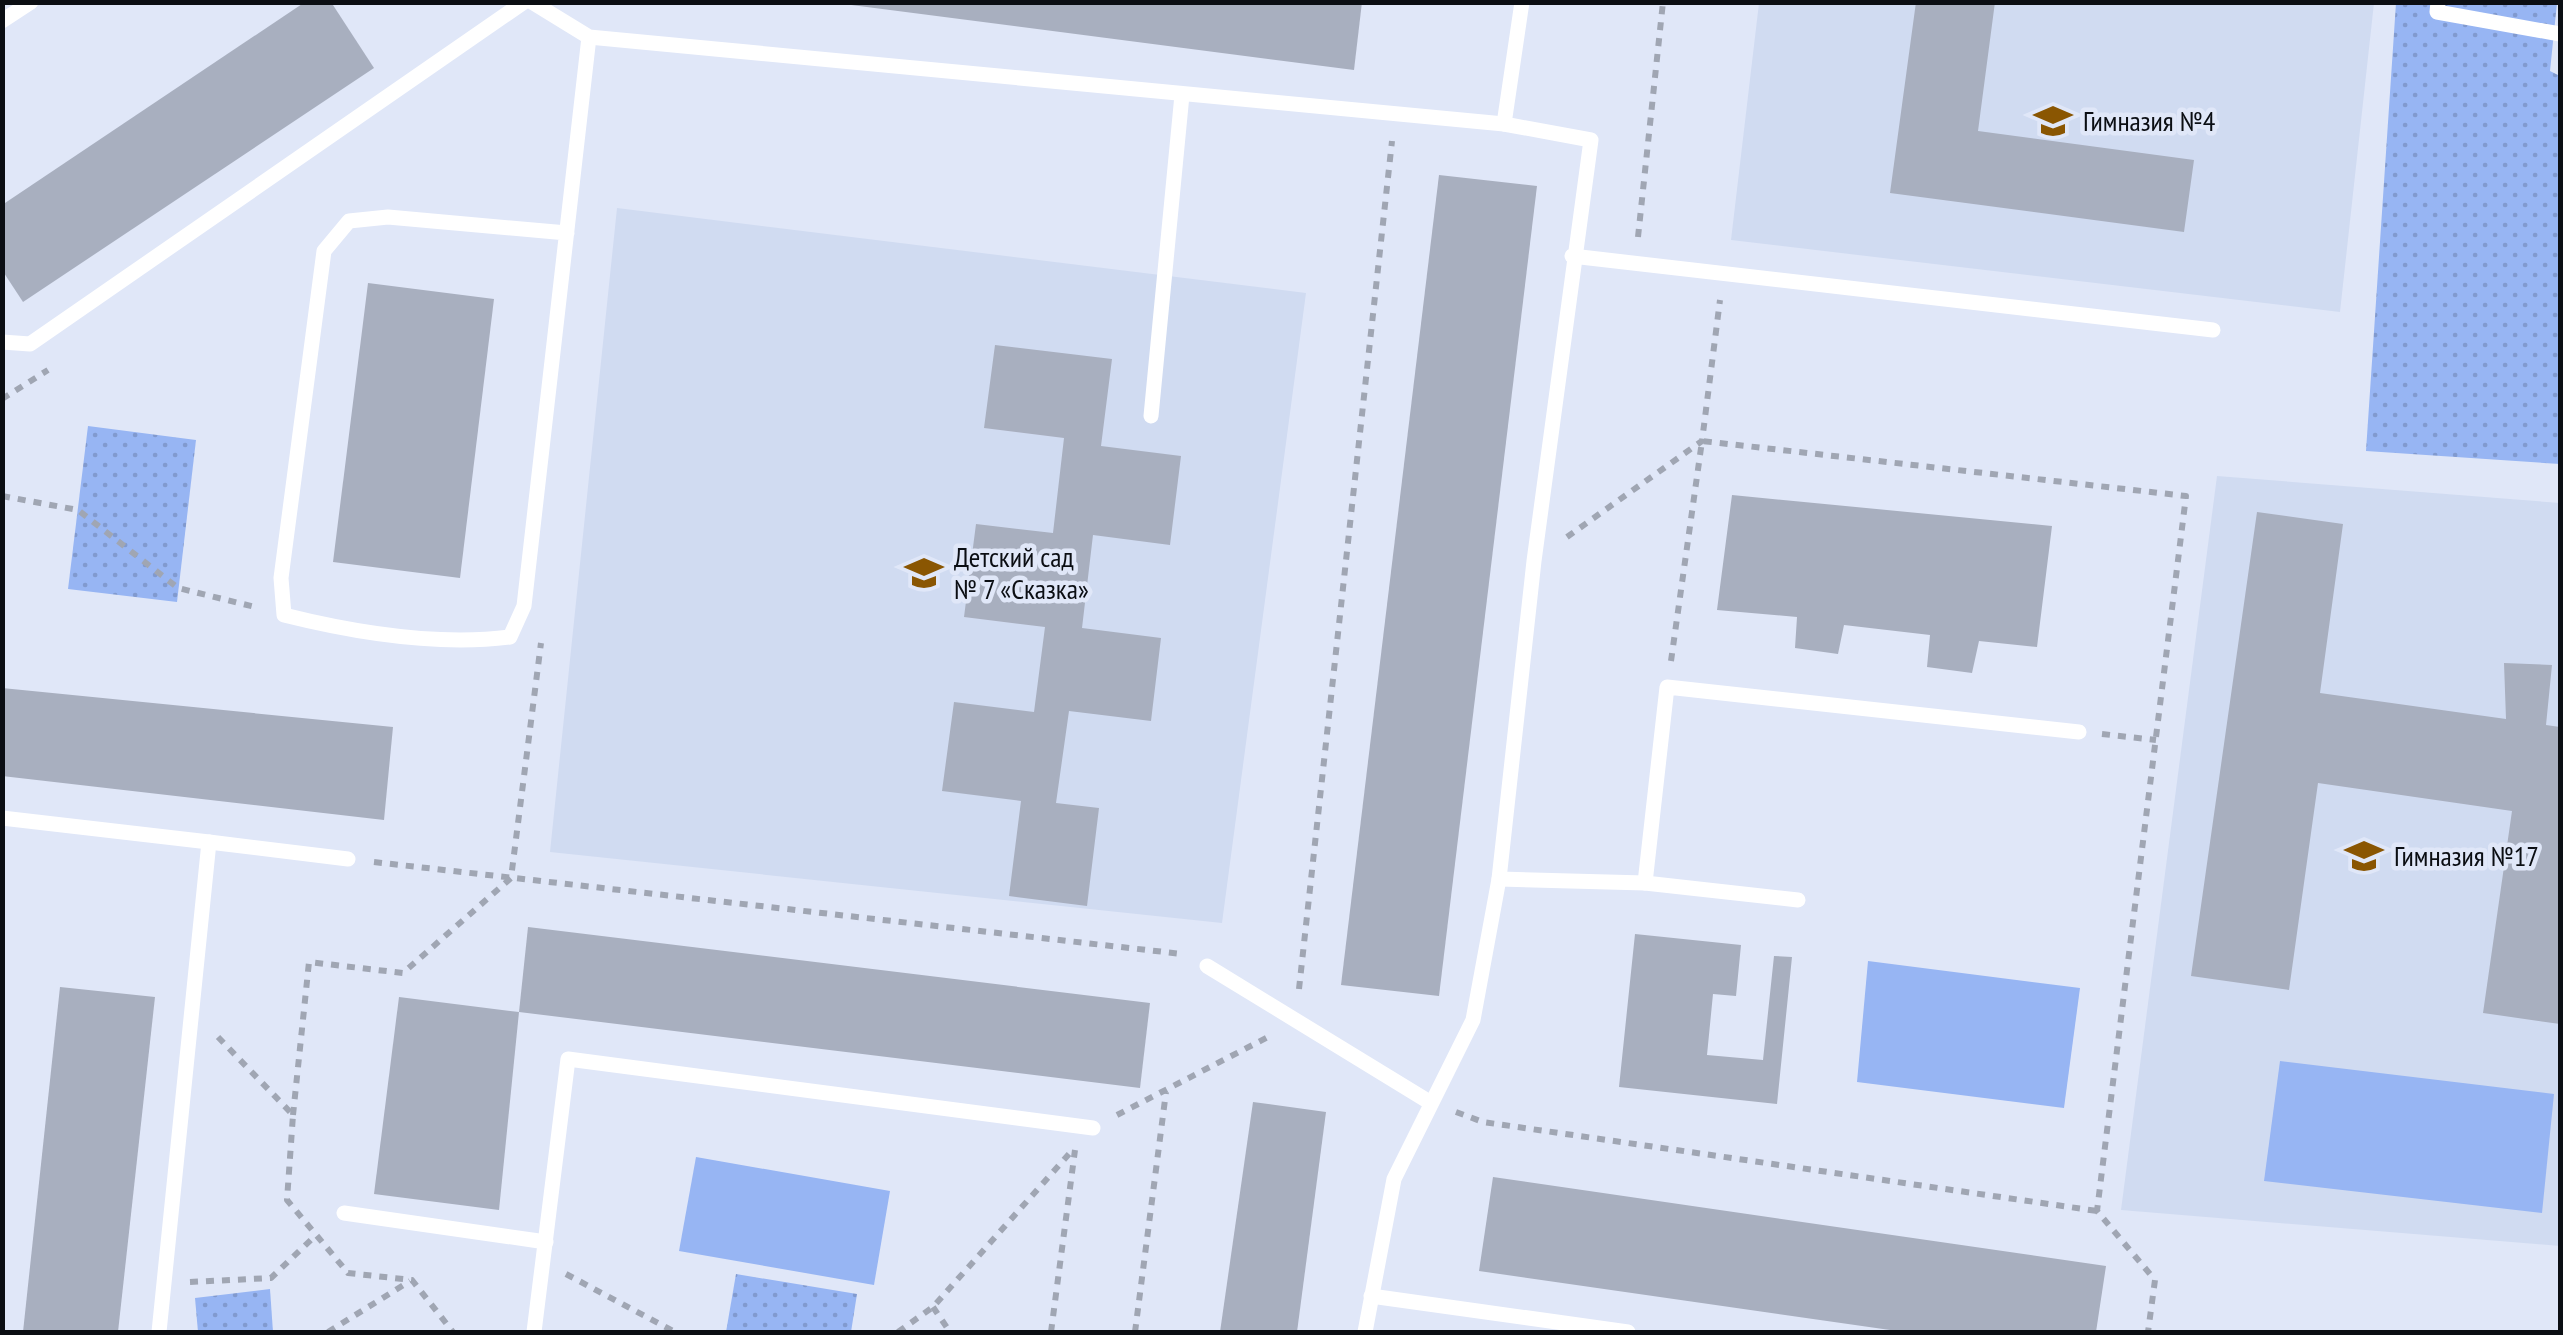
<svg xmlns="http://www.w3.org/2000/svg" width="2563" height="1335" viewBox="0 0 2563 1335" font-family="'PT Sans Narrow',sans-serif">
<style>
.built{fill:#d0dbf1}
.grass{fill:url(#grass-dots)}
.pitch{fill:#97b5f3}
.building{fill:#a8afbf}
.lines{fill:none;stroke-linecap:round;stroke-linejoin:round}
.path{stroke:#a0a6b3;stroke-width:6;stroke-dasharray:8 8;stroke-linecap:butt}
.lane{stroke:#fff;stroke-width:15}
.labels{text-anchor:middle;stroke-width:9;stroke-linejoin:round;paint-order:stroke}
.poi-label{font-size:28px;fill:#0b0e13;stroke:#e0e7f8;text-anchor:start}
</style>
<defs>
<pattern id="grass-dots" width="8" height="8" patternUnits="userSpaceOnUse" patternTransform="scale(2.5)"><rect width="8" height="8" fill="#97b5f3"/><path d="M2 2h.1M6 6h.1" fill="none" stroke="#819acf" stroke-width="1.8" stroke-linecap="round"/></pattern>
</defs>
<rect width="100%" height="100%" fill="#e0e7f8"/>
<g class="built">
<path d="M 1759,3 L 2374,3 L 2340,312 L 1731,240 Z"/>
<path d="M 617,208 L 1306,293 L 1222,923 L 550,852 Z"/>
<path d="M 2217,476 L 2560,503 L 2560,1246 L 2121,1210 Z"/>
</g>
<g class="grass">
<path d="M 2396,3 L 2557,3 L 2550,71 L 2560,76 L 2560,464 L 2366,451 Z"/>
<path d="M 88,426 L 196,440 L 177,602 L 68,589 Z"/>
<path d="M 736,1274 L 857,1294 L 851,1332 L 726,1332 Z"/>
<path d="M 270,1289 L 273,1332 L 198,1332 L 195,1298 Z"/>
</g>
<g class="pitch">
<path d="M 1868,961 L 2080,988 L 2064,1108 L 1857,1082 Z"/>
<path d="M 2280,1061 L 2554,1094 L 2542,1213 L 2264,1181 Z"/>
<path d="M 696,1157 L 890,1191 L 874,1285 L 679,1251 Z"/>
</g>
<g class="building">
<path d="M 305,2 L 331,2 L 374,68 L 23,302 L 2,270 L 2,205 Z"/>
<path d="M 828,2 L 1362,2 L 1354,70 Z"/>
<path d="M 1916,2 L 1995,2 L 1978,131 L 2194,160 L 2184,232 L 1890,193 Z"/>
<path d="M 1439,175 L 1537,186 L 1439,996 L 1341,985 Z"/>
<path d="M 368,283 L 494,299 L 460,578 L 333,562 Z"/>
<path d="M 995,345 L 1112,359 L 1101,446 L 1181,456 L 1170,545 L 1093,535 L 1082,628 L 1161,638 L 1151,721 L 1069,711 L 1056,803 L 1099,808 L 1087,906 L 1009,896 L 1021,801 L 942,791 L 954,702 L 1034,712 L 1045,627 L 964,617 L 976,524 L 1053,533 L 1064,438 L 984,428 Z"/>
<path d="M 1732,495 L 2052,526 L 2037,647 L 1979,641 L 1972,673 L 1927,667 L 1930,635 L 1844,625 L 1838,654 L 1795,648 L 1797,617 L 1717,610 Z"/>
<path d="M 2257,512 L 2343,524 L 2320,693 L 2506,719 L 2504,663 L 2552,665 L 2546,725 L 2560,727 L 2560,1024 L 2483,1013 L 2512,811 L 2318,783 L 2289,990 L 2191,976 Z"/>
<path d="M 2,688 L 393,727 L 384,820 L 2,776 Z"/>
<path d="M 528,927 L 1150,1003 L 1140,1088 L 519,1012 Z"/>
<path d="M 1635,934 L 1741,945 L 1736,996 L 1713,994 L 1707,1055 L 1763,1060 L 1774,956 L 1792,957 L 1777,1104 L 1619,1087 Z"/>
<path d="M 60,987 L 155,997 L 118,1332 L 23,1332 Z"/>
<path d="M 399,997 L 519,1012 L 499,1210 L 374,1194 Z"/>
<path d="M 1253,1102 L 1326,1112 L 1297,1332 L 1220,1332 Z"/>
<path d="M 1493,1177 L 2106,1266 L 2096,1332 L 1904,1332 L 1479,1271 Z"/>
</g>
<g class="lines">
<g class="path">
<path d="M 1638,237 L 1663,2"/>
<path d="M 2,399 L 48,370"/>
<path d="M 2,496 L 78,510 L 178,588 L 259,608"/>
<path d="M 1567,537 L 1702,441 L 1720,300"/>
<path d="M 1671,661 L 1702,441 L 2186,496 L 2097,1211 L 2155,1280 L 2148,1332"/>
<path d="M 2102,734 L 2156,740"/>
<path d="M 374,862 L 1182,954"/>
<path d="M 1299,989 L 1392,141"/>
<path d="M 218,1037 L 293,1115 L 287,1200 L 348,1273 L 412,1280 L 453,1332"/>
<path d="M 1456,1112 L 1483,1122 L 2097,1211"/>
<path d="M 293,1115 L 309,962 L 403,973 L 511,878 L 541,643"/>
<path d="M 1117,1115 L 1270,1036"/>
<path d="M 566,1274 L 675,1332"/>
<path d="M 190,1282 L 271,1278 L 316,1235"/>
<path d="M 933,1307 L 950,1332"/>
<path d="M 328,1332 L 410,1281"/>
<path d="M 898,1332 L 933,1307 L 1069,1154"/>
<path d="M 1051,1332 L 1075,1150"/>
<path d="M 1135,1332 L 1166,1092"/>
</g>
<g class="lane">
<path d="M 532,2 L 589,37 L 1504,124 L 1591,140 L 1534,561 L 1499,879 L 1473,1020 L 1394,1179 L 1365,1332"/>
<path d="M 2438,2 L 2437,12 L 2560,34"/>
<path d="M 2,21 L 31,2"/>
<path d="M 1504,124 L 1522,2"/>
<path d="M 567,233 L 388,217 L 349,221 L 324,251 L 281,578 L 284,615 C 356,633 437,646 510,637 L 524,606 L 589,37"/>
<path d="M 1572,256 L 2213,330"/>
<path d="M 2,342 L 30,344 L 524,2"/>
<path d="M 1151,416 L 1182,95"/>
<path d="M 2,818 L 209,842 L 159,1332"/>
<path d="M 209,842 L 348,859"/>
<path d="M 1499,879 L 1645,883 L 1798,900"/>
<path d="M 1645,883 L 1667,687 L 2079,732"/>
<path d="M 1207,966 L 1431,1103"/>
<path d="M 344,1213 L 546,1242"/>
<path d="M 1371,1296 L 1628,1332"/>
<path d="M 534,1332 L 568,1059 L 1093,1128"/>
</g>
</g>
<defs>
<g id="school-bare" transform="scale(3)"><path d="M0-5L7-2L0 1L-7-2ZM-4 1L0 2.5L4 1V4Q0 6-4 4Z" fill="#8a5602" stroke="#e0e7f8" stroke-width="2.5" paint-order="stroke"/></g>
</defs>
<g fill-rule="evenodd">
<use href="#school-bare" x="2053" y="121"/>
<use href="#school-bare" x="924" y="573"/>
<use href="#school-bare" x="2364" y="856"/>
</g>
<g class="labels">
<g class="poi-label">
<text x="2083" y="131">Гимназия №4</text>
<text x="954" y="567">Детский сад<tspan x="954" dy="32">№ 7 «Сказка»</tspan></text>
<text x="2394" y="866">Гимназия №17</text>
</g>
</g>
<rect width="2563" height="1335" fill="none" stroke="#0b0e13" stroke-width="10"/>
</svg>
